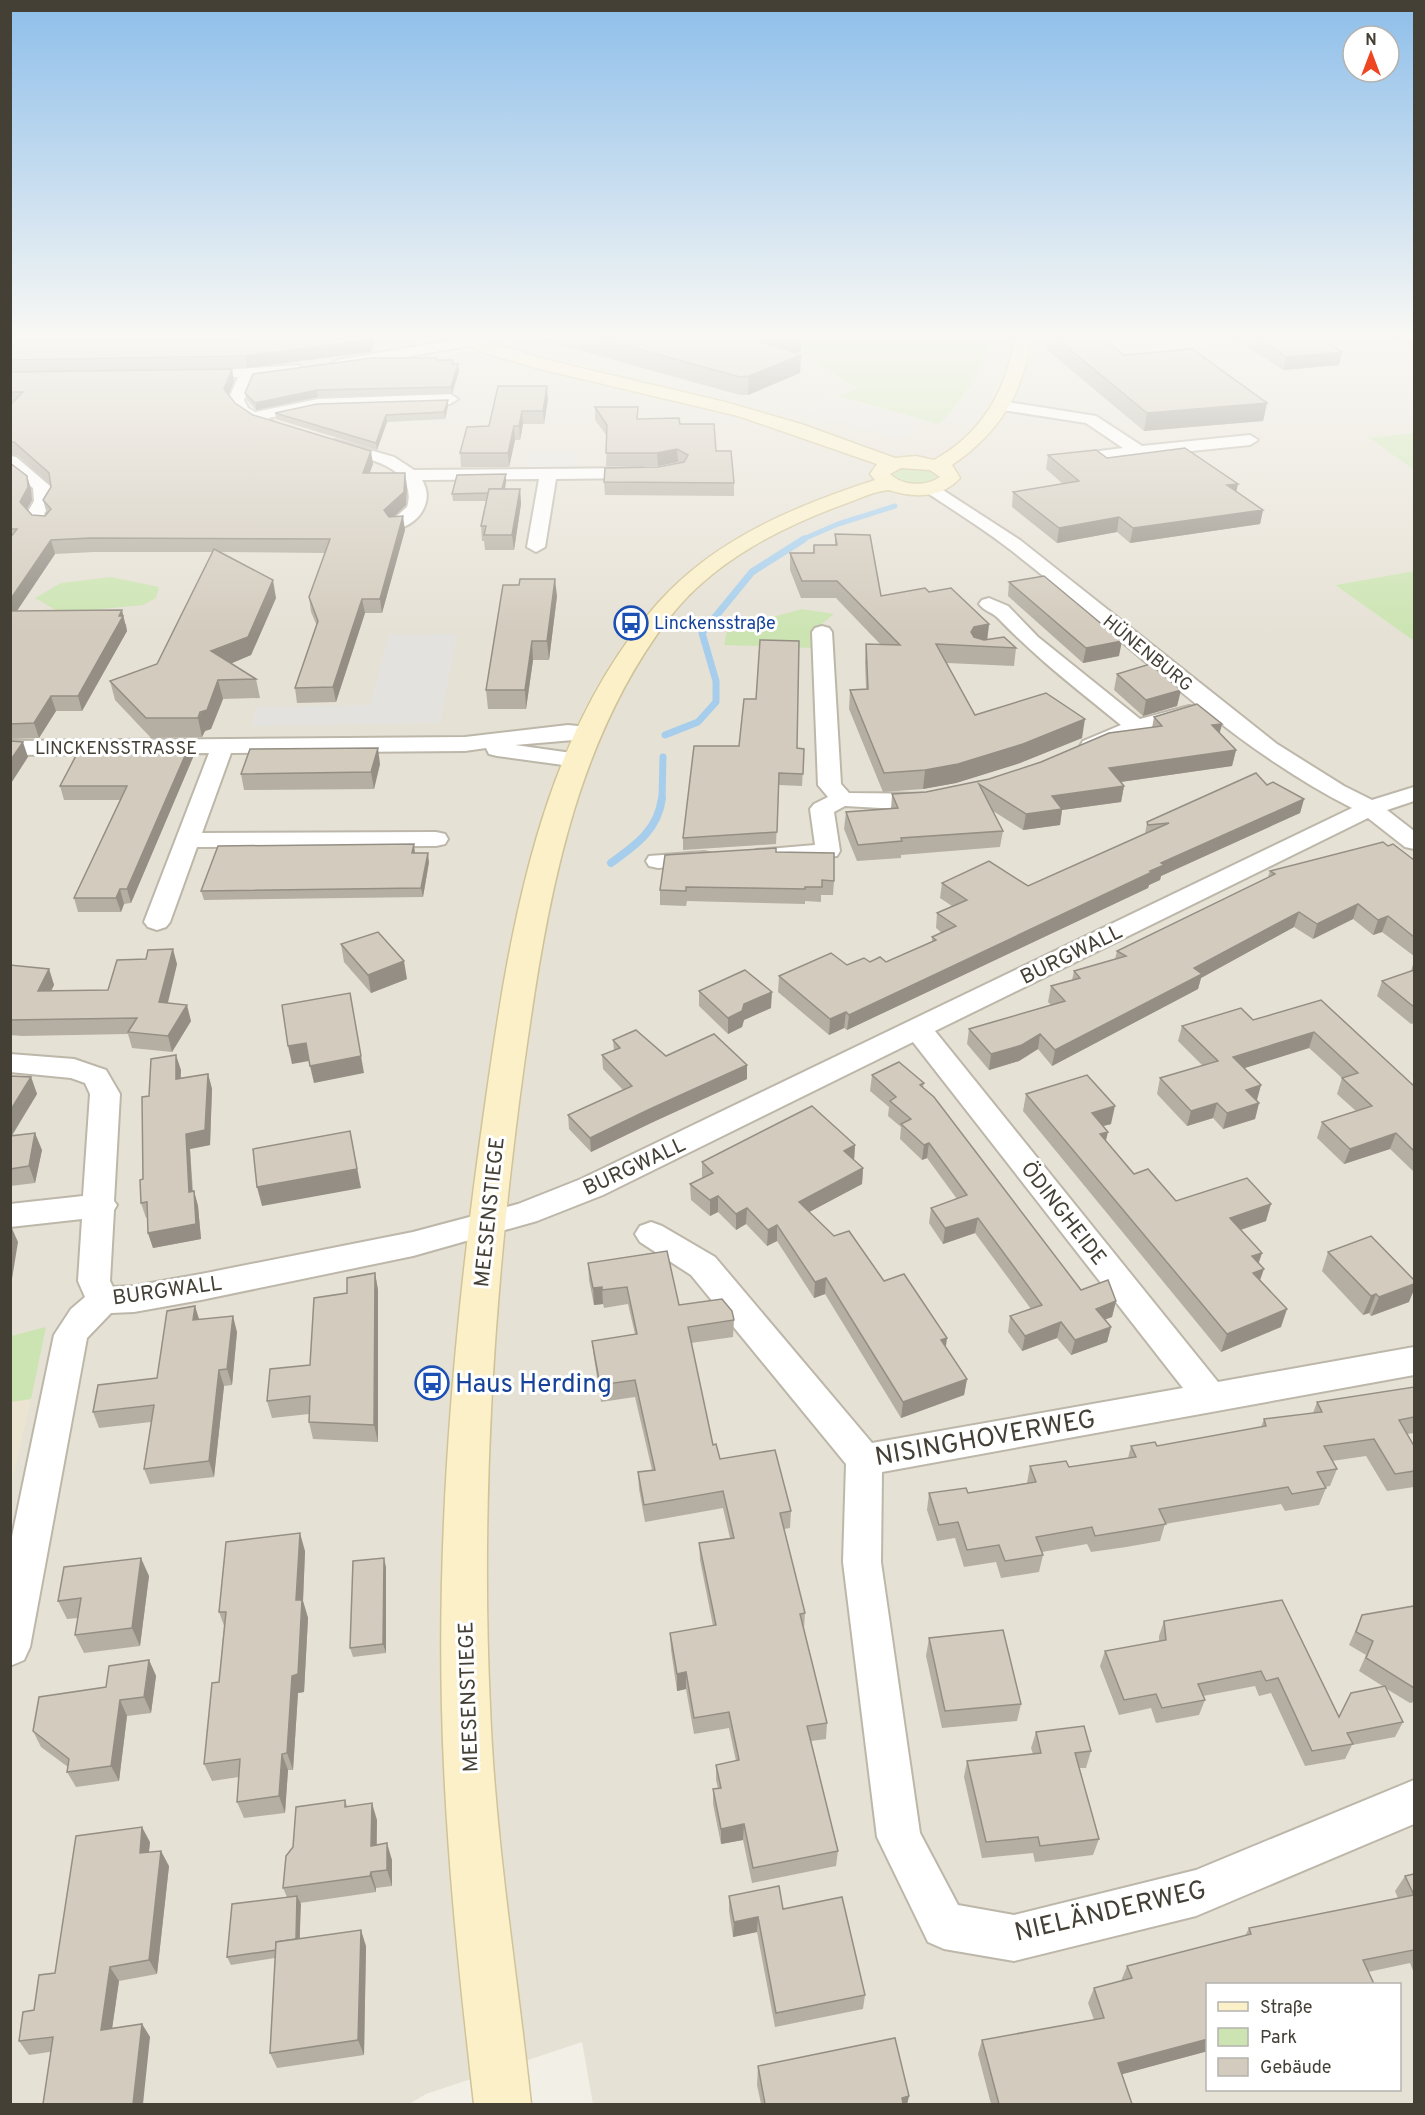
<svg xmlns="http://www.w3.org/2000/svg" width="1425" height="2115" viewBox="0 0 1425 2115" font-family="Overpass,sans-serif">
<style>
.residential{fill:#e6e1d5;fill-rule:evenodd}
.education{fill:#ebe4d1}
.green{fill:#cce4b2}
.parking{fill:#e4e2df}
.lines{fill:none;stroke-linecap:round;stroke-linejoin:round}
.stream-far2{stroke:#a6ceec;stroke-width:5}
.stream-far1{stroke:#a6ceec;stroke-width:7}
.stream{stroke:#a6ceec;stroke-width:8}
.street-casing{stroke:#bdb7aa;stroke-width:4}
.secondary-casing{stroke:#d0c398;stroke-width:3}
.street{fill:#fff;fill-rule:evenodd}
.secondary{fill:#fbf0c8;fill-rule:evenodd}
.wall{fill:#b5afa3}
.shaded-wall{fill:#948e84}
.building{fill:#d3cbbd;stroke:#948e84;stroke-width:1.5}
.labels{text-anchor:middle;stroke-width:6;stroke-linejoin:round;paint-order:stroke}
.far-transit-label{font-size:18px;fill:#164399;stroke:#fff;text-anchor:start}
.far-street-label{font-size:18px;fill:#454036;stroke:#fff}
.street-label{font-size:21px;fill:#454036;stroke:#fff}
.near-transit-label{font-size:26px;fill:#164399;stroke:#fff;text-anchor:start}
.near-street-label{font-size:26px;fill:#454036;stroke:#fff}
</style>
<rect width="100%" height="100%" fill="#f2efe7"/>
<path class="residential" d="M 249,338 L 415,338 L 432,354 L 500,349 L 474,338 L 1054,338 L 1120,353 L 1227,344 L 1221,338 L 1414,338 L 1414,433 L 1370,439 L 1414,470 L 1414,571 L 1335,585 L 1414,641 L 1414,2104 L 593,2104 L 582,2042 L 426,2094 L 409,2104 L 11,2104 L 10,345 ZM 1208,1984 L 1400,1984 L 1400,2090 L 1208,2090 Z"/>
<path class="education" d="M 31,1399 L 11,1486 L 11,1402 Z"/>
<g class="green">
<path d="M 781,338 L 988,338 L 990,345 C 977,376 963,401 939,424 L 839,396 L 857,388 Z"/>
<path d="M 1414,433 L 1414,470 L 1369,438 Z"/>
<path d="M 906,468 L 927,469 L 936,477 C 926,487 905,485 894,477 L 895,471 Z"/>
<path d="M 1414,571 L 1414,641 L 1335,585 Z"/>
<path d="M 111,577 L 159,587 L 156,598 L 143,605 L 61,613 L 35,598 L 61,583 Z"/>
<path d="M 802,609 L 834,614 L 817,628 L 815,648 L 724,645 L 727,632 L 730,629 Z"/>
<path d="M 46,1327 L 31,1399 L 11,1402 L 11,1336 Z"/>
</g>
<g class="parking">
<path d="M 831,398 L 856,405 L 850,408 L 852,410 L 860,406 L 885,414 L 879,417 L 882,418 L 889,415 L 915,422 L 909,426 L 919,429 L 898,439 L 804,410 Z"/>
<path d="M 529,452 L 578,452 L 576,467 L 527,467 Z"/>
<path d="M 457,634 L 440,723 L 251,726 L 257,707 L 370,705 L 389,635 Z"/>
</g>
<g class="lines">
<path class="stream-far2" d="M 801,540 L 838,524 L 895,506"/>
<g class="stream-far1">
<path d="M 665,735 L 698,722 L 716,702 L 716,681 L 702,633 L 752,572 L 804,539"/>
<path d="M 662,799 L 663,757"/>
</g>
<path class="stream" d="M 611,863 C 636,845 658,830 662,798"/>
<g class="street-casing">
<g id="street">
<path d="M 465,338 L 474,339 L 476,342 L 469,346 L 338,368 L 331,364 L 338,360 Z"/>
<path d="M 298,365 L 305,369 L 303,372 L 253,376 L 244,400 L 248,408 L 255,412 L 318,399 L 450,394 L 458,399 L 450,404 L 318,409 L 268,418 L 279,426 L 271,431 C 253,426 237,416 228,400 L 238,377 L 194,380 L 187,376 L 194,372 Z"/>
<path d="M 1001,401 L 1096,416 L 1142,446 L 1250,435 L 1258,440 L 1250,445 L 1065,464 L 1059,462 L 1057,459 L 1059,456 L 1123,448 L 1086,423 L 996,409 L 993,406 L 996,403 Z"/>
<path d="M 335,440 L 394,457 L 414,470 L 643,468 L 651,473 L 643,478 L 556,479 L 545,547 L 536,552 L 527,547 L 539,479 L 422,480 C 435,501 419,524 397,529 L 388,524 L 407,507 C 420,464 358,457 329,448 L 327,445 Z"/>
<path d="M 10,456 L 16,457 L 50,486 L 52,501 L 44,514 L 52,523 L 49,527 L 37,527 L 26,515 L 34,501 L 33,488 L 10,470 Z"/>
<path d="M 932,483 L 1020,540 L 1277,744 L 1344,786 L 1372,800 L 1414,787 L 1414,801 L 1387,810 L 1414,831 L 1414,849 L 1405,847 L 1368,818 L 935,1031 L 1218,1382 L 1414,1347 L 1414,1375 L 882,1472 L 881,1562 L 920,1833 L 958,1905 L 1014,1915 L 1196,1870 L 1414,1780 L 1414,1824 L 1196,1916 L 1014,1961 L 944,1949 L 928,1942 L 877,1837 L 843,1562 L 846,1464 L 691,1275 L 640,1242 L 635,1234 L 640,1226 L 651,1222 L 662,1226 L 715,1257 L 872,1443 L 1183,1388 L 913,1042 L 603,1195 L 537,1221 L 413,1256 L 201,1300 L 134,1312 L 111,1313 L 87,1338 L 30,1647 L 24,1660 L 10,1666 L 10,1546 L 54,1335 L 71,1309 L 85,1297 L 78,1281 L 82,1219 L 10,1227 L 10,1204 L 83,1196 L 90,1094 L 85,1083 L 71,1078 L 10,1072 L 10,1054 L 74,1059 L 106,1070 L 120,1094 L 114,1201 L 117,1205 L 114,1210 L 110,1281 L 113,1287 L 134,1286 L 201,1274 L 413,1232 L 518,1204 L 581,1179 L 1352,808 C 1223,743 1122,635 1008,548 C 982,528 953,510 926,492 L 923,488 L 926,484 Z"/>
<path d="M 989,598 L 1008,606 L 1038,637 L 1140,719 L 1189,706 L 1197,707 L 1200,712 L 1197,717 L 1144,732 L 1099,751 L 1083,751 L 1080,746 L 1083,741 L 1121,725 C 1079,691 1035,657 998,618 C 992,612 984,611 979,604 L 982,600 Z"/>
<path d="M 822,626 L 829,628 L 832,632 L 841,784 L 849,793 L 939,794 L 943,799 L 939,804 L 898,809 L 845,806 L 834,812 L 840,851 L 837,856 L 765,862 L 756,860 L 753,855 L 756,850 L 815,845 L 810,809 L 814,804 L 828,797 L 818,785 L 812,632 L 815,628 Z"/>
<path d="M 568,725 L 597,728 L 600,733 L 597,738 L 515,745 L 586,755 L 589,760 L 586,765 L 578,767 L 497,756 L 489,754 L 486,748 L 465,751 L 231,753 L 202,833 L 436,832 L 445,834 L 448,839 L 445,844 L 436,846 L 197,847 L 170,922 L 166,927 L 157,930 L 148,927 L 144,922 L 209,753 L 10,755 L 10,741 L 465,737 Z"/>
<path d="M 704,852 L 713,854 L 716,859 L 713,864 L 658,868 L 649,866 L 646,861 L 649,856 Z"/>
</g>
</g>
<g class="secondary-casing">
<path id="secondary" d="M 451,338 L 476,338 L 551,361 L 725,402 L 801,424 L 895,458 L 916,456 L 934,460 C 983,433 1006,390 1015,338 L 1031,338 C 1023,394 999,433 952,465 L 960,478 C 945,495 922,498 900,493 C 891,491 891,489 882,491 C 871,493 858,499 847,503 C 781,527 713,561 669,618 C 571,746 546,909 524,1065 C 495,1276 480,1493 490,1706 C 495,1840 517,1972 531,2104 L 474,2104 C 459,1973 445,1841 442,1709 C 437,1505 457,1300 486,1098 C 510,929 540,736 658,603 C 715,539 795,506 875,480 L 870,474 L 877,464 L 738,416 L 540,369 L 482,352 ZM 901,468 L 930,470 L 940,477 C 926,487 902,486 890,474 Z"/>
</g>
<use href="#street" class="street"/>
<use href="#secondary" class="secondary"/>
</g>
<g class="wall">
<path d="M 545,338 L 802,338 L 801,352 L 795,353 L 801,355 L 800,373 L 748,395 L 740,395 L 545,341 Z"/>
<path d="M 1047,338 L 1103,338 L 1124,355 L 1267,403 L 1263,421 L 1144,431 L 1046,349 Z"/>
<path d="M 1234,338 L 1321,338 L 1342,352 L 1339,365 L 1283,370 Z"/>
<path d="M 1397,338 L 1414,338 L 1414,348 Z"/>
<path d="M 10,340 L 374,344 L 371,352 L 247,368 L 10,372 Z"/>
<path d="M 437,358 L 438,360 L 453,360 L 454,364 L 458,364 L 459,371 L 452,394 L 318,397 L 256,410 L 247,400 L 245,393 Z"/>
<path d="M 232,369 L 234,381 L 229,395 L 235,403 L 253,415 L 373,464 L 369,473 L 407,486 L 406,505 L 394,517 L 405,530 L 382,613 L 365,613 L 336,702 L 297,703 L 295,688 L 317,626 L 311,612 L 309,597 L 325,553 L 220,552 L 276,598 L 251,655 L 231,663 L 256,679 L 260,698 L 223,699 L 211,729 L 205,731 L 202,737 L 151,738 L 115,700 L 110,681 L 157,664 L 213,552 L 94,552 L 55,554 L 17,611 L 126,624 L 127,631 L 82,711 L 56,711 L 39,738 L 10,739 L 10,463 L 27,476 L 31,489 L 32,500 L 27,510 L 32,515 L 45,516 L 47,514 L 43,500 L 51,487 L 50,484 L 17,455 L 10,455 L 10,405 L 12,404 L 10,404 L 10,372 Z"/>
<path d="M 548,399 L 544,424 L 523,424 L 520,440 L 515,440 L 509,467 L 461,467 L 460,453 L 489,426 Z"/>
<path d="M 448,400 L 448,406 L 445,419 L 387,422 L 377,450 L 276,419 L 275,413 Z"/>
<path d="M 595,407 L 638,419 L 680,424 L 716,451 L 734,483 L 734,496 L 605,495 L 604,482 L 658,467 L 680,463 L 678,462 L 658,466 L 606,466 L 607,436 L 595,420 Z"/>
<path d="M 1048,455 L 1107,458 L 1236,491 L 1263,510 L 1260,524 L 1130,543 L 1117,532 L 1057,543 L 1012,507 L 1013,492 L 1063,484 L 1046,469 Z"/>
<path d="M 506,474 L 506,482 L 505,489 L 520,489 L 521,504 L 514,550 L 485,550 L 484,541 L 482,541 L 481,526 L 486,501 L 453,501 L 452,494 Z"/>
<path d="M 835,534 L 881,596 L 929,592 L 989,624 L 987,640 L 1016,648 L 1014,666 L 947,663 L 975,715 L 1082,738 L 1020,763 L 956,783 L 923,789 L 883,792 L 849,709 L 850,690 L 866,689 L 865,662 L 866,644 L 881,645 L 836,598 L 801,598 L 790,570 L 790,553 L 813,553 L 814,545 L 835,545 Z"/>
<path d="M 1009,582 L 1119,656 L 1083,663 L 1008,596 Z"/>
<path d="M 557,596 L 549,660 L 533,660 L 526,709 L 488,709 L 486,690 Z"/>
<path d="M 1117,674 L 1181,690 L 1177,706 L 1143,716 L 1114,690 Z"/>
<path d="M 1154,717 L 1222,724 L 1219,733 L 1236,750 L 1232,766 L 1121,782 L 1124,786 L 1121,802 L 1062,810 L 1060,825 L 1023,830 L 993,811 L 1003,831 L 1000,847 L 901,855 L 901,858 L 857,861 L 844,829 L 846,812 L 891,809 L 892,794 L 926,792 L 989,779 L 1152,728 Z"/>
<path d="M 165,742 L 191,742 L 194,755 L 131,903 L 124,904 L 121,912 L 78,912 L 74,898 L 120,800 L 64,800 L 60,786 L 166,749 Z"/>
<path d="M 797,748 L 804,749 L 802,786 L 779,785 L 776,844 L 683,850 L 683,838 Z"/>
<path d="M 380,764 L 374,789 L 244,790 L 241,774 Z"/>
<path d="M 1267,785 L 1304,799 L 1300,813 L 1161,876 L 1160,880 L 1149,885 L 1148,888 L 847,1030 L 844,1028 L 829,1035 L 778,992 L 779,976 L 870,962 L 886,962 L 932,942 L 932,937 L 942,933 L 936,928 L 937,913 L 952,906 L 940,898 L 942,883 L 1028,886 L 1145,834 L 1147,822 Z"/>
<path d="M 1388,846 L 1414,860 L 1414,956 L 1382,932 L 1373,935 L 1353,919 L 1313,939 L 1294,927 L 1201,978 L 1198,989 L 1052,1066 L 1038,1049 L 1019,1061 L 989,1070 L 967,1044 L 969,1029 L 1051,1005 L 1048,1002 L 1051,986 L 1072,980 L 1074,971 L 1115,959 L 1117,951 L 1268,877 L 1270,871 Z"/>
<path d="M 776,852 L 834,881 L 833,895 L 821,895 L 821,902 L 805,901 L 805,904 L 687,901 L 686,906 L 660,905 L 660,890 Z"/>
<path d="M 415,853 L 429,862 L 423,897 L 204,900 L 201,891 Z"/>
<path d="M 341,944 L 407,979 L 371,993 L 344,962 Z"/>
<path d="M 146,959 L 177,964 L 168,1003 L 191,1021 L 172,1052 L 132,1048 L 128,1034 L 22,1036 L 10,1035 L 10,965 L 49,969 L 54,985 L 51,991 L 108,990 Z"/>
<path d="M 1414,961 L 1414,1023 L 1411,1024 L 1377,996 L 1382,981 L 1411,971 Z"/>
<path d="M 699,991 L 771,1008 L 744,1020 L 742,1027 L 728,1034 L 699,1006 Z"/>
<path d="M 1321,1000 L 1414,1086 L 1414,1172 L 1390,1149 L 1344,1164 L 1317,1138 L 1322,1122 L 1356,1111 L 1337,1094 L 1342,1078 L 1309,1048 L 1244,1068 L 1261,1085 L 1256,1100 L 1259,1103 L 1255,1119 L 1223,1129 L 1213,1118 L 1187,1126 L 1157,1094 L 1160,1078 L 1203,1066 L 1178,1041 L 1182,1026 L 1253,1020 Z"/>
<path d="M 613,1040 L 666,1056 L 747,1079 L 651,1123 L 591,1152 L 569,1129 L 568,1115 L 623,1090 L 603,1069 L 602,1055 L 614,1051 Z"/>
<path d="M 181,1070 L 180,1078 L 208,1074 L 212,1089 L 210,1145 L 190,1149 L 193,1191 L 194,1191 L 198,1206 L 201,1239 L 153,1248 L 148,1233 L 148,1217 L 146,1218 L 141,1203 L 149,1096 Z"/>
<path d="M 872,1075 L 924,1083 L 923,1088 L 1081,1290 L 1116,1301 L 1112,1317 L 1105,1319 L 1111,1327 L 1107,1342 L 1071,1355 L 1057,1338 L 1022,1351 L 1008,1332 L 1010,1316 L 1031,1309 L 975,1233 L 943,1244 L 929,1223 L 931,1208 L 957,1199 L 927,1158 L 922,1160 L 900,1139 L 901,1127 L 888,1116 L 889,1107 L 870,1091 Z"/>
<path d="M 10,1076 L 31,1077 L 37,1094 L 12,1136 L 42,1150 L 35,1183 L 10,1186 Z"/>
<path d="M 1026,1094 L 1111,1124 L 1103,1126 L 1106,1141 L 1134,1174 L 1176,1201 L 1266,1221 L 1241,1230 L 1262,1253 L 1258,1263 L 1260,1280 L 1281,1327 L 1221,1352 L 1023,1111 Z"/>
<path d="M 855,1145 L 854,1160 L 863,1168 L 862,1184 L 809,1212 L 834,1236 L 884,1281 L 946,1348 L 967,1379 L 964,1395 L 901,1418 L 825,1294 L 814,1298 L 777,1241 L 767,1246 L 746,1224 L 736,1230 L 718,1212 L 710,1216 L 691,1200 L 690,1184 L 702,1178 L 702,1162 Z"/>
<path d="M 1328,1252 L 1409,1302 L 1371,1316 L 1369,1313 L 1363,1315 L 1322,1271 Z"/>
<path d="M 588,1263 L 679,1305 L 734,1320 L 733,1337 L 691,1343 L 713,1445 L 720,1459 L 791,1511 L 790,1528 L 784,1529 L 805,1613 L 804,1629 L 827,1723 L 826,1739 L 811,1741 L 838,1851 L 836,1866 L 752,1883 L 743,1840 L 721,1844 L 713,1804 L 713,1789 L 718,1788 L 716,1780 L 716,1765 L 736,1761 L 729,1728 L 694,1734 L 686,1689 L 677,1691 L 671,1650 L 670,1633 L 713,1626 L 700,1560 L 699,1543 L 730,1538 L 723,1508 L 645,1522 L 639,1489 L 638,1472 L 652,1470 L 635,1397 L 601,1402 L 594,1358 L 592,1341 L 635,1334 L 628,1304 L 604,1308 L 603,1304 L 594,1305 L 589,1280 Z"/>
<path d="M 375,1273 L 378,1290 L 378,1442 L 313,1439 L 309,1422 L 309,1414 L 272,1418 L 267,1401 L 310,1365 L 347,1293 Z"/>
<path d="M 199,1319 L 237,1332 L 232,1385 L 224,1386 L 214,1477 L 150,1484 L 144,1469 L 151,1422 L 99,1428 L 93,1412 L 157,1378 Z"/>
<path d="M 1414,1387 L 1414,1433 L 1407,1434 L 1414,1446 L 1414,1487 L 1387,1491 L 1366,1456 L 1332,1461 L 1337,1469 L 1330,1486 L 1325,1487 L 1326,1488 L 1319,1505 L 1285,1511 L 1281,1504 L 1165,1524 L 1160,1541 L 1126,1547 L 1091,1552 L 1087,1544 L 1042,1552 L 1043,1555 L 1039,1572 L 1001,1578 L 996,1562 L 964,1567 L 955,1538 L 937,1541 L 927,1510 L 929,1493 L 968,1493 L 1027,1483 L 1030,1466 L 1069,1467 L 1128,1458 L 1131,1446 L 1157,1446 L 1261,1427 L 1264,1419 L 1313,1413 L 1317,1402 Z"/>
<path d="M 305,1551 L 303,1601 L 308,1618 L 304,1692 L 298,1693 L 293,1770 L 288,1770 L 285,1813 L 244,1818 L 237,1802 L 239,1777 L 212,1781 L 204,1764 L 219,1682 L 224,1626 L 219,1612 Z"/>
<path d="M 386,1567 L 386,1653 L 353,1657 L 350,1648 Z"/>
<path d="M 149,1576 L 140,1646 L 84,1653 L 75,1635 L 78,1618 L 67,1619 L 58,1601 Z"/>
<path d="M 1282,1600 L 1339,1716 L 1351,1693 L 1384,1687 L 1359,1671 L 1366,1655 L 1349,1645 L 1362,1615 L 1414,1606 L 1414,1702 L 1410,1703 L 1385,1688 L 1403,1722 L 1395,1737 L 1352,1745 L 1345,1759 L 1305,1766 L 1271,1693 L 1259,1696 L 1255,1686 L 1203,1696 L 1205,1700 L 1199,1715 L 1156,1723 L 1151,1708 L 1119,1715 L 1100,1666 L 1105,1651 L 1159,1641 L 1159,1636 L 1164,1621 Z"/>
<path d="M 929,1638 L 1021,1704 L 1017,1721 L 942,1728 L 926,1656 Z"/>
<path d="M 149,1660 L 156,1676 L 151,1713 L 127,1716 L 119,1781 L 76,1787 L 67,1772 L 68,1767 L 41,1747 L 33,1731 L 106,1687 Z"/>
<path d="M 1036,1732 L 1091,1751 L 1086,1768 L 1079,1768 L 1099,1839 L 1093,1855 L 1035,1862 L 1033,1853 L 982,1858 L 964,1777 L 967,1761 L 1033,1754 L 1031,1748 Z"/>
<path d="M 345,1800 L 347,1806 L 377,1820 L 377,1845 L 392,1860 L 392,1886 L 376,1888 L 376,1892 L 300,1903 L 300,1939 L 366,1946 L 364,2055 L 277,2068 L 270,2053 L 275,1958 L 231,1965 L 227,1957 L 287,1897 L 283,1888 Z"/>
<path d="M 150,1842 L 149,1852 L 169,1866 L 157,1974 L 119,1981 L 112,2028 L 142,2024 L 150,2037 L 29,2055 L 19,2041 L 34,2010 L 55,1973 Z"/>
<path d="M 1414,1874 L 1414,1973 L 1410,1963 L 1368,1972 L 1208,1984 L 1208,2051 L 1122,2074 L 1132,2104 L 991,2104 L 978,2054 L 982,2040 L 1094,2020 L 1088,2003 L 1094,1988 L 1121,1981 L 1127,1966 L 1245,1936 L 1249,1928 L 1398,1898 L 1395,1891 L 1405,1876 Z"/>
<path d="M 729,1896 L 783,1909 L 865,1995 L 863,2009 L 775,2027 L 757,1932 L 733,1937 L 729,1911 Z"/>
<path d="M 758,2066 L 909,2096 L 907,2104 L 761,2104 L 757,2085 Z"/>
</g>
<g class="shaded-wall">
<path d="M 370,338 L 374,338 L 374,344 L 371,352 L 247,368 L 245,356 Z"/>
<path d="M 776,338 L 802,338 L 801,352 L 757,359 L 758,341 Z"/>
<path d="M 1342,352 L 1339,365 L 1283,370 L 1286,357 Z"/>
<path d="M 801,355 L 800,373 L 748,395 L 749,376 Z"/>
<path d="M 458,364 L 459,371 L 452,394 L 451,387 Z"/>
<path d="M 232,369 L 234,381 L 226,401 L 224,389 Z"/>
<path d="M 547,386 L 548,399 L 544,424 L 543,411 Z"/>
<path d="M 317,390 L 318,397 L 256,410 L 255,403 Z"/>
<path d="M 448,400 L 448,406 L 445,419 L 444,412 Z"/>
<path d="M 1267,403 L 1263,421 L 1144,431 L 1147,413 Z"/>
<path d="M 522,411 L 523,424 L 520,440 L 519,426 Z"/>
<path d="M 386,415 L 387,422 L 377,450 L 376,443 Z"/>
<path d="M 514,426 L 515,440 L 509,467 L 508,453 Z"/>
<path d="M 677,449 L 678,462 L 658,466 L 657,453 Z"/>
<path d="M 371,451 L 373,464 L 365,486 L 363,473 Z"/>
<path d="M 405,473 L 407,486 L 406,505 L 386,524 L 384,510 Z"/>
<path d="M 506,474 L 506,482 L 502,501 L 502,493 Z"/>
<path d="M 27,476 L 31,489 L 32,500 L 24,515 L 20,502 Z"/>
<path d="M 1238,484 L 1235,498 L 1227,485 Z"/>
<path d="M 520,489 L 521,504 L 514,550 L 512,535 Z"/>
<path d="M 1263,510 L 1260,524 L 1130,543 L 1133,528 Z"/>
<path d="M 403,516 L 405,530 L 382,613 L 380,599 Z"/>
<path d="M 1119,517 L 1117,532 L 1057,543 L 1059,528 Z"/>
<path d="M 51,540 L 55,554 L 10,621 L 10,600 Z"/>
<path d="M 555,579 L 557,596 L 549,660 L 547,641 Z"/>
<path d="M 273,580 L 276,598 L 251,655 L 216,670 L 211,651 Z"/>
<path d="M 362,599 L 365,613 L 336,702 L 333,687 Z"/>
<path d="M 122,610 L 127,631 L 82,711 L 78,696 Z"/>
<path d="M 989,624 L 987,641 L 972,645 L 971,632 L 974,627 Z"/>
<path d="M 532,641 L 533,660 L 526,709 L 525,690 Z"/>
<path d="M 1122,641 L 1119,656 L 1083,663 L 1086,648 Z"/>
<path d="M 218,680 L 223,699 L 211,729 L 205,731 L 202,737 L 198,718 Z"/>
<path d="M 1181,690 L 1177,706 L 1143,716 L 1146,700 Z"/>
<path d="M 51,696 L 56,711 L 39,738 L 34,723 Z"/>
<path d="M 1085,719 L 1082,738 L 1020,763 L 956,783 L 923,789 L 925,770 Z"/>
<path d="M 1222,724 L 1218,740 L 1212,725 Z"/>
<path d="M 23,742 L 28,757 L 10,785 L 10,761 Z"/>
<path d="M 191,742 L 194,755 L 131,903 L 127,889 Z"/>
<path d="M 378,748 L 380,764 L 374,789 L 371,772 Z"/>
<path d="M 1236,750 L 1232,766 L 1106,784 L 1109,768 Z"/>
<path d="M 1124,786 L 1121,802 L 1062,810 L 1060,825 L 1023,830 L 1026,814 L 1052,796 Z"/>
<path d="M 1304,799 L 1300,813 L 1161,876 L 1160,880 L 1149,885 L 1148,888 L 847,1030 L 849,1015 L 1150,871 L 1161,863 Z"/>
<path d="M 414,844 L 415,853 L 413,862 L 412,853 Z"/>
<path d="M 428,853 L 429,862 L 423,897 L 421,888 Z"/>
<path d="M 120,889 L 124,904 L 121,912 L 116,898 Z"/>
<path d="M 1358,904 L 1353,919 L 1313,939 L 1317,924 Z"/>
<path d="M 1299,912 L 1294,927 L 1201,978 L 1198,989 L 1052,1066 L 1055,1050 L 1194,968 Z"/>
<path d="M 1388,916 L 1382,932 L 1373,935 L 1378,920 Z"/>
<path d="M 173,949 L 177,964 L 164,1018 L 159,1002 Z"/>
<path d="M 404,961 L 407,979 L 371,993 L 368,975 Z"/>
<path d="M 49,969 L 54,985 L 43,1007 L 38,991 Z"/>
<path d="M 772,992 L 771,1008 L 744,1020 L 742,1027 L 728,1034 L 728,1018 L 744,1004 Z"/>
<path d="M 350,993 L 364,1073 L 314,1083 L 310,1066 Z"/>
<path d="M 187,1005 L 191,1021 L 172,1052 L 168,1036 Z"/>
<path d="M 846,1012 L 844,1028 L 829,1035 L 830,1019 Z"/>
<path d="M 1314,1032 L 1309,1048 L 1229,1073 L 1233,1057 Z"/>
<path d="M 1040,1034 L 1038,1049 L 1019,1061 L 989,1070 L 991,1054 Z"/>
<path d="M 306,1043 L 309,1061 L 292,1064 L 288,1046 Z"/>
<path d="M 176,1055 L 181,1070 L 180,1093 L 176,1079 Z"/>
<path d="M 747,1065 L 747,1079 L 651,1123 L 591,1152 L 590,1138 L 650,1109 Z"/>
<path d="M 208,1074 L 212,1089 L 210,1145 L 190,1149 L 193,1207 L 189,1192 L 186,1134 Z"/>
<path d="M 31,1077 L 37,1094 L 10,1138 L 10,1111 Z"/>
<path d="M 1261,1085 L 1257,1100 L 1242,1105 L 1246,1090 Z"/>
<path d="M 1217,1103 L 1213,1118 L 1187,1126 L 1191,1111 Z"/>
<path d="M 1259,1103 L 1255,1119 L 1223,1129 L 1227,1113 Z"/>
<path d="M 1115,1106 L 1111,1124 L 1088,1130 L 1092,1113 Z"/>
<path d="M 350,1131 L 361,1188 L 262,1206 L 257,1187 Z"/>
<path d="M 1108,1132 L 1104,1149 L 1100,1134 Z"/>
<path d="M 35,1133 L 42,1150 L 35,1183 L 29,1166 Z"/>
<path d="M 1396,1133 L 1390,1149 L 1344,1164 L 1350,1149 Z"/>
<path d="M 929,1143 L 927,1158 L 922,1160 L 924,1145 Z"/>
<path d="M 855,1145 L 854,1161 L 844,1151 Z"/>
<path d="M 863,1168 L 862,1184 L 798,1218 L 799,1202 Z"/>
<path d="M 194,1191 L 198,1206 L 201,1239 L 153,1248 L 148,1233 Z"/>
<path d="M 718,1196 L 718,1212 L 710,1216 L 710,1200 Z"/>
<path d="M 1271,1204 L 1266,1221 L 1225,1235 L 1230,1218 Z"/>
<path d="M 747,1208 L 746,1224 L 736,1230 L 736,1214 Z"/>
<path d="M 978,1218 L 975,1233 L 943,1244 L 945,1228 Z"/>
<path d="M 10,1224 L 18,1242 L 11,1285 L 10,1284 Z"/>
<path d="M 777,1225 L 777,1241 L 767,1246 L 768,1230 Z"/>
<path d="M 1262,1253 L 1256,1271 L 1252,1256 Z"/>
<path d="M 1264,1269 L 1258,1286 L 1253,1273 Z"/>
<path d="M 375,1273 L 378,1290 L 378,1442 L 374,1425 Z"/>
<path d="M 826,1278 L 825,1294 L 814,1298 L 815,1282 Z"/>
<path d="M 1414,1284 L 1414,1290 L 1409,1302 L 1371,1316 L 1379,1297 Z"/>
<path d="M 602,1287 L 603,1304 L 594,1305 L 593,1288 Z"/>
<path d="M 1376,1294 L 1369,1313 L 1363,1315 L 1371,1296 Z"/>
<path d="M 1116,1301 L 1112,1317 L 1093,1324 L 1096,1309 Z"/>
<path d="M 195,1306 L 200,1322 L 193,1320 Z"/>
<path d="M 1287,1309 L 1281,1327 L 1221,1352 L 1227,1334 Z"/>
<path d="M 233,1316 L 237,1332 L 232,1385 L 227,1369 Z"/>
<path d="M 1061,1322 L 1057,1338 L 1022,1351 L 1025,1336 Z"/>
<path d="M 1111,1327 L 1107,1342 L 1071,1355 L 1075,1340 Z"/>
<path d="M 947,1338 L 945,1354 L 941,1340 Z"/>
<path d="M 219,1370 L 224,1386 L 214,1477 L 209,1461 Z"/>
<path d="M 967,1379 L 964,1395 L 901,1418 L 903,1402 Z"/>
<path d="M 300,1533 L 305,1551 L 303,1601 L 308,1618 L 304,1692 L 298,1693 L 293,1770 L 287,1753 Z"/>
<path d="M 141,1558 L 149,1576 L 140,1646 L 132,1628 Z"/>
<path d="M 384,1558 L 386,1567 L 386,1653 L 383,1644 Z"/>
<path d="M 149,1660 L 156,1676 L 151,1713 L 144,1697 Z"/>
<path d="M 686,1672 L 686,1689 L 677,1691 L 677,1674 Z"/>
<path d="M 120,1700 L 127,1716 L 119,1781 L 111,1766 Z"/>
<path d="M 282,1754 L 288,1770 L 285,1813 L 279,1796 Z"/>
<path d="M 372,1803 L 377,1820 L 376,1862 L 371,1846 Z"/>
<path d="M 744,1824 L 743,1840 L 721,1844 L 721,1829 Z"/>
<path d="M 142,1827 L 150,1842 L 147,1868 L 140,1853 Z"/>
<path d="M 387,1843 L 392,1860 L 392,1886 L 387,1870 Z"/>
<path d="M 161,1851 L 169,1866 L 157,1974 L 149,1960 Z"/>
<path d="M 371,1872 L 376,1888 L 376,1892 L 370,1876 Z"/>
<path d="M 297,1896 L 301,1904 L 299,1954 L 296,1946 Z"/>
<path d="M 758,1917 L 757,1932 L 733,1937 L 734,1922 Z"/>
<path d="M 361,1930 L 366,1946 L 364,2055 L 358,2040 Z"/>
<path d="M 110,1967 L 119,1981 L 110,2043 L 101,2030 Z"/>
<path d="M 142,2024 L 150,2037 L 143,2104 L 133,2104 Z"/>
<path d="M 1208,2039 L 1208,2051 L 1112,2077 L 1118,2063 Z"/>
<path d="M 909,2096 L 907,2104 L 900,2104 L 902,2098 Z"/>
</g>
<g class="building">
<path d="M 240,338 L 370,338 L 369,340 L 245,356 L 10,360 L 10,340 L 240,340 Z"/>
<path d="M 599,338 L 776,338 L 758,341 L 801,355 L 749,376 L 740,377 Z"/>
<path d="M 1056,338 L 1103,338 L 1124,355 L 1192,349 L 1267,403 L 1147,413 Z"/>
<path d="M 1257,338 L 1321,338 L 1342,352 L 1286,357 Z"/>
<path d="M 372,358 L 437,358 L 437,360 L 453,360 L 452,364 L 458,364 L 451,387 L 317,390 L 255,403 L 245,393 L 253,374 Z"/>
<path d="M 232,369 L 224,389 L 235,403 L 253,415 L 371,451 L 363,473 L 405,473 L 404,492 L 384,510 L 389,517 L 403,516 L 380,599 L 362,599 L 333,687 L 295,688 L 318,621 L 309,597 L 330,539 L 91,538 L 51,540 L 10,600 L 10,538 L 17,529 L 10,529 L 10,463 L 27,476 L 28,487 L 20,502 L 32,515 L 45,516 L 51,509 L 43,500 L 51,487 L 49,473 L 14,442 L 10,442 L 10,405 L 23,392 L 10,392 L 10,372 Z"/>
<path d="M 498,386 L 547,386 L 543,411 L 522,411 L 519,426 L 514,426 L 508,453 L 460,453 L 467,427 L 489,426 Z"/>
<path d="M 448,400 L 444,412 L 386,415 L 376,443 L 275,413 L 317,404 Z"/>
<path d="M 595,407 L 638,407 L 637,419 L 679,418 L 680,424 L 714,424 L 716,451 L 731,451 L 734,483 L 604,482 L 605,468 L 658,467 L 684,462 L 688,455 L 677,449 L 657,453 L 606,453 L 607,425 Z"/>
<path d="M 1185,448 L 1238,484 L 1227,485 L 1263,510 L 1133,528 L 1119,517 L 1059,528 L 1013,492 L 1079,481 L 1048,455 L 1096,450 L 1107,458 Z"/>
<path d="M 506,474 L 502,489 L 489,489 L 488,493 L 452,494 L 457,475 Z"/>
<path d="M 489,489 L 520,489 L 512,535 L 484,535 L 486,526 L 481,526 Z"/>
<path d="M 835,534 L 870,535 L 881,596 L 925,588 L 929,592 L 951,588 L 989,624 L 974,627 L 971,632 L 974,637 L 984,640 L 1004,637 L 1016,648 L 936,644 L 975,715 L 1046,693 L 1085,719 L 1023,744 L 958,764 L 925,770 L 884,773 L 850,690 L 868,689 L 866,644 L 900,645 L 837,581 L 802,581 L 790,553 L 814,553 L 814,545 L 837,545 Z"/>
<path d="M 214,549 L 273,580 L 248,637 L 211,651 L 256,679 L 218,680 L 207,710 L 200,712 L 198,718 L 146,718 L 110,681 L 157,664 Z"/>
<path d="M 1044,576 L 1122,641 L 1086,648 L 1009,582 Z"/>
<path d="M 520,579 L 555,579 L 547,641 L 532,641 L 525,690 L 486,690 L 503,585 L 519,585 Z"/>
<path d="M 122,610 L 119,616 L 123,616 L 78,696 L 51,696 L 34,723 L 10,724 L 10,611 Z"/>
<path d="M 760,640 L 799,641 L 797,748 L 804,749 L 803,774 L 779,773 L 777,832 L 683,838 L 694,746 L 739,746 L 744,699 L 756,699 Z"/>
<path d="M 1150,664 L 1181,690 L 1146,700 L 1117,674 Z"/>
<path d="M 1197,704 L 1222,724 L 1212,725 L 1236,750 L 1109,768 L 1124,786 L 1052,796 L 1062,809 L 1026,814 L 979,784 L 1003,831 L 901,838 L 902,841 L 858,845 L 846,812 L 898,808 L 892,794 L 926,792 L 989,779 L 1041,762 L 1109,733 L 1162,726 L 1154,717 Z"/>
<path d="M 10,741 L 23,742 L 10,761 Z"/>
<path d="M 165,742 L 191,742 L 127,889 L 120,889 L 116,898 L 74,898 L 127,786 L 60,786 L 79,750 L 171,749 Z"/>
<path d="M 378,748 L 371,772 L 241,774 L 250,749 Z"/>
<path d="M 1256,773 L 1267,785 L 1273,782 L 1304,799 L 1161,863 L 1164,865 L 1150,871 L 1152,872 L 849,1015 L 846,1012 L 830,1019 L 779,976 L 831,953 L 847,965 L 864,958 L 870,962 L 880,957 L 886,962 L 936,940 L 932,937 L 956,926 L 937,913 L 967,900 L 942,883 L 989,861 L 1028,886 L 1169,823 L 1148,825 L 1147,822 Z"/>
<path d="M 1383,842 L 1388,846 L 1393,844 L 1414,860 L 1414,937 L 1388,916 L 1378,920 L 1358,904 L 1317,924 L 1299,912 L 1194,968 L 1202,974 L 1055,1050 L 1040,1034 L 1022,1045 L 991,1054 L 969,1029 L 1065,1001 L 1051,986 L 1080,978 L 1074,971 L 1126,956 L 1117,951 L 1275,874 L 1270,871 Z"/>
<path d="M 414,844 L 412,853 L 428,853 L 421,888 L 201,891 L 218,846 Z"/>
<path d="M 776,848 L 776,852 L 834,853 L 834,881 L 822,880 L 822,887 L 805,887 L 805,889 L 686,887 L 686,891 L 660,890 L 665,855 Z"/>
<path d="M 378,932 L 404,961 L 368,975 L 341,944 Z"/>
<path d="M 173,949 L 159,1002 L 187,1005 L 168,1036 L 128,1032 L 137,1018 L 10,1020 L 10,965 L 49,969 L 38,991 L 108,990 L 117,960 L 146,959 L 148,950 Z"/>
<path d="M 745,970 L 772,992 L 744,1004 L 742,1011 L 728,1018 L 699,991 Z"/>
<path d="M 1414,970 L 1414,1007 L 1382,981 Z"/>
<path d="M 350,993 L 361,1056 L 310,1066 L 306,1043 L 288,1046 L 282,1005 Z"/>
<path d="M 1321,1000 L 1414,1086 L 1414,1151 L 1396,1133 L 1350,1149 L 1322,1122 L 1372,1106 L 1342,1078 L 1358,1073 L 1314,1032 L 1233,1057 L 1261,1085 L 1246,1090 L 1259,1103 L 1227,1113 L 1217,1103 L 1191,1111 L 1160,1078 L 1218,1061 L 1182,1026 L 1241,1008 L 1253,1020 Z"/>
<path d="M 636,1030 L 666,1056 L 714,1034 L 747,1065 L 650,1109 L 590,1138 L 568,1115 L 632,1086 L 602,1055 L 620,1048 L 613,1040 Z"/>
<path d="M 176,1055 L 176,1079 L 208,1074 L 205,1130 L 186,1134 L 189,1192 L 194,1191 L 196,1224 L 148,1233 L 147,1202 L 141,1203 L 140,1180 L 143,1179 L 142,1097 L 149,1096 L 151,1059 Z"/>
<path d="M 899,1062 L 924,1083 L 920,1085 L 934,1097 L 1081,1290 L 1108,1280 L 1116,1301 L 1096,1309 L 1111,1327 L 1075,1340 L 1061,1322 L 1025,1336 L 1010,1316 L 1042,1305 L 978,1218 L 945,1228 L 931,1208 L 967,1195 L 929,1143 L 924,1145 L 901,1124 L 911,1119 L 890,1101 L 896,1097 L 872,1075 Z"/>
<path d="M 1087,1075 L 1115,1106 L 1092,1113 L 1108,1132 L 1100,1134 L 1134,1174 L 1148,1169 L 1176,1201 L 1247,1178 L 1271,1204 L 1230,1218 L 1262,1253 L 1252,1256 L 1264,1269 L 1253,1273 L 1287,1309 L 1227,1334 L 1026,1094 Z"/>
<path d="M 10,1076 L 31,1077 L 10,1111 Z"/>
<path d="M 812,1106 L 855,1145 L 844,1151 L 863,1168 L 799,1202 L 834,1236 L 849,1231 L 884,1281 L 904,1274 L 947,1338 L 941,1340 L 967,1379 L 903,1402 L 826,1278 L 815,1282 L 777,1225 L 768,1230 L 747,1208 L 736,1214 L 718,1196 L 710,1200 L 690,1184 L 713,1173 L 702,1162 Z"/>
<path d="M 350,1131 L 357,1169 L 257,1187 L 253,1149 Z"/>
<path d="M 35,1133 L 29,1166 L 10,1169 L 10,1136 Z"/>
<path d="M 1371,1236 L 1414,1280 L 1414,1284 L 1379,1297 L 1376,1294 L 1371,1296 L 1328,1252 Z"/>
<path d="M 667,1251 L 679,1305 L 722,1299 L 732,1311 L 734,1320 L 688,1327 L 713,1445 L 716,1444 L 720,1459 L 775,1450 L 791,1511 L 780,1513 L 805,1613 L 800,1614 L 827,1723 L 807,1726 L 838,1851 L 753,1868 L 744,1824 L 721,1829 L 713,1789 L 721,1788 L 716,1765 L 739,1760 L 729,1712 L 694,1718 L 686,1672 L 677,1674 L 670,1633 L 716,1625 L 699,1543 L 734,1538 L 723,1491 L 644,1505 L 638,1472 L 655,1470 L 635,1380 L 600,1385 L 592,1341 L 637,1334 L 627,1287 L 602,1290 L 602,1287 L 593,1288 L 588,1263 Z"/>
<path d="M 375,1273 L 374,1425 L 309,1422 L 310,1396 L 267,1401 L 270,1369 L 310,1365 L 314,1298 L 347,1293 L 347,1278 Z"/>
<path d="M 195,1306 L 193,1320 L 233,1316 L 227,1369 L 219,1370 L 209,1461 L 144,1469 L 154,1405 L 93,1412 L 98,1385 L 157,1378 L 167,1311 Z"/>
<path d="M 1414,1387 L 1414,1417 L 1399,1420 L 1414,1446 L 1414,1471 L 1395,1474 L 1374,1439 L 1324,1446 L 1337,1469 L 1317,1472 L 1326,1488 L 1292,1494 L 1288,1487 L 1159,1509 L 1166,1524 L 1131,1530 L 1095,1536 L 1092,1527 L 1036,1537 L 1043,1555 L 1005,1561 L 999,1545 L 967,1550 L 958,1522 L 939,1525 L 929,1493 L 966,1488 L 968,1493 L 1036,1482 L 1030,1466 L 1066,1461 L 1069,1467 L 1136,1457 L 1131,1446 L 1155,1442 L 1157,1446 L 1266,1426 L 1264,1419 L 1322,1412 L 1317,1402 Z"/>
<path d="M 300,1533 L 296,1600 L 302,1600 L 298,1674 L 292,1676 L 287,1753 L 282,1754 L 279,1796 L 237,1802 L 240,1759 L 204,1764 L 212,1683 L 219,1682 L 226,1612 L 219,1612 L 226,1542 Z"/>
<path d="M 141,1558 L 132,1628 L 75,1635 L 81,1598 L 58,1601 L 64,1567 Z"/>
<path d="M 384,1558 L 383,1644 L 350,1648 L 353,1561 Z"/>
<path d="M 1282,1600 L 1339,1717 L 1351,1693 L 1385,1686 L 1403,1722 L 1347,1733 L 1353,1744 L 1312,1751 L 1278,1678 L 1266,1681 L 1261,1671 L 1198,1684 L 1205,1700 L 1162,1708 L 1156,1694 L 1124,1700 L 1105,1651 L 1166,1640 L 1164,1621 Z"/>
<path d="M 1414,1606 L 1414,1688 L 1366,1658 L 1373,1641 L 1356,1632 L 1362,1615 Z"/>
<path d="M 1003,1630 L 1021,1704 L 945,1711 L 929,1638 Z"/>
<path d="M 149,1660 L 144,1697 L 120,1700 L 111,1766 L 67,1772 L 69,1759 L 33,1731 L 39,1697 L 106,1687 L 109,1666 Z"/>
<path d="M 1084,1726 L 1091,1751 L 1075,1753 L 1099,1839 L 1040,1846 L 1038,1837 L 986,1842 L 967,1761 L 1041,1753 L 1036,1732 Z"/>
<path d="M 345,1800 L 345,1807 L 372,1803 L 371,1846 L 387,1843 L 387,1870 L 371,1872 L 370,1876 L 283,1888 L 286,1856 L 293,1847 L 296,1807 Z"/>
<path d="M 142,1827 L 140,1853 L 161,1851 L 149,1960 L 110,1967 L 101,2030 L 142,2024 L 133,2104 L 43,2104 L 53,2037 L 19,2041 L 23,2012 L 34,2010 L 39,1975 L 55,1973 L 76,1836 Z"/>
<path d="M 1414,1874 L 1414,1950 L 1363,1960 L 1374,1984 L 1208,1984 L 1208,2039 L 1118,2063 L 1132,2104 L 999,2104 L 982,2040 L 1104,2018 L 1094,1988 L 1132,1978 L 1127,1966 L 1251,1934 L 1249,1928 L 1414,1895 L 1405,1876 Z"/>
<path d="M 779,1886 L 783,1909 L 842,1897 L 865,1995 L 776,2013 L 758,1917 L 734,1922 L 729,1896 Z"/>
<path d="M 297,1896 L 296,1939 L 276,1942 L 276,1950 L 227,1957 L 232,1904 Z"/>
<path d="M 361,1930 L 358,2040 L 270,2053 L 276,1942 Z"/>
<path d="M 895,2038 L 909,2096 L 902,2098 L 903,2104 L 765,2104 L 758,2066 Z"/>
</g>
<linearGradient id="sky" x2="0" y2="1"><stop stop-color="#8dbeea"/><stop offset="0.53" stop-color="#f9f8f4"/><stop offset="1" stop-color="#f9f8f4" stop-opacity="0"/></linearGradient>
<rect width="1425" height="634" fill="url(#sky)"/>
<defs>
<g id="bus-ring" transform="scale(1.725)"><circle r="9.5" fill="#fff" stroke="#1a4fb4" stroke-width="1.5"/><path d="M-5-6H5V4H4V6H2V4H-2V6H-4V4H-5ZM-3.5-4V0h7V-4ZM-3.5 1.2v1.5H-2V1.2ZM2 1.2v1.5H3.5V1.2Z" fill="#1a4fb4"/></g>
</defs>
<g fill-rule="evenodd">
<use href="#bus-ring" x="631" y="623"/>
<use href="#bus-ring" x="432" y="1383"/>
</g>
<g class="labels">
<g class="far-transit-label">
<text x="654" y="629">Linckensstraße</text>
</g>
<g class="far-street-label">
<text transform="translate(1148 653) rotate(39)" y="6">HÜNENBURG</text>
<text x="116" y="754">LINCKENSSTRASSE</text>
</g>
<g class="street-label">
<text transform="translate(1071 954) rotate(-26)" y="7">BURGWALL</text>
<text transform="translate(634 1166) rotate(-25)" y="7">BURGWALL</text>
<text transform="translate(489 1212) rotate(-84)" y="7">MEESENSTIEGE</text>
<text transform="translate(1064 1213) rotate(52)" y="7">ÖDINGHEIDE</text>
<text transform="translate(167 1290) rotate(-8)" y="7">BURGWALL</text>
<text transform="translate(468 1697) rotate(-92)" y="7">MEESENSTIEGE</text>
</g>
<g class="near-transit-label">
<text x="455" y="1392">Haus Herding</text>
</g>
<g class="near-street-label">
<text transform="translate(985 1437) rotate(-10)" y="9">NISINGHOVERWEG</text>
<text transform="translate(1110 1910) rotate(-13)" y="9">NIELÄNDERWEG</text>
</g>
</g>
<rect width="1425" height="2115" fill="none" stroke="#454036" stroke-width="24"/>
<rect x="1206" y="1983" width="195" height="108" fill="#ffffff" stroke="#b5b3af" stroke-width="1.5"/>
<rect x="1218" y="2002" width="30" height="9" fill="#fbf0c8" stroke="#b5b3af" stroke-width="1.5"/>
<text x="1260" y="2013" font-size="18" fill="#454036">Straße</text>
<rect x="1218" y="2028" width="30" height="18" fill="#cce4b2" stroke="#b5b3af" stroke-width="1.5"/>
<text x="1260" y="2043" font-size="18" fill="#454036">Park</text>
<rect x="1218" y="2058" width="30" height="18" fill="#d3cbbd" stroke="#b5b3af" stroke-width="1.5"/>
<text x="1260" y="2073" font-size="18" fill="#454036">Gebäude</text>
<g transform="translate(1371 54)"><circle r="28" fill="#ffffff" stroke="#b5b3af" stroke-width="1.5"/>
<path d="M0-4.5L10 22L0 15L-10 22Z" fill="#ee4623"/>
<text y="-9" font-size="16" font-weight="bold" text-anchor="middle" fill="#454036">N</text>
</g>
</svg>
